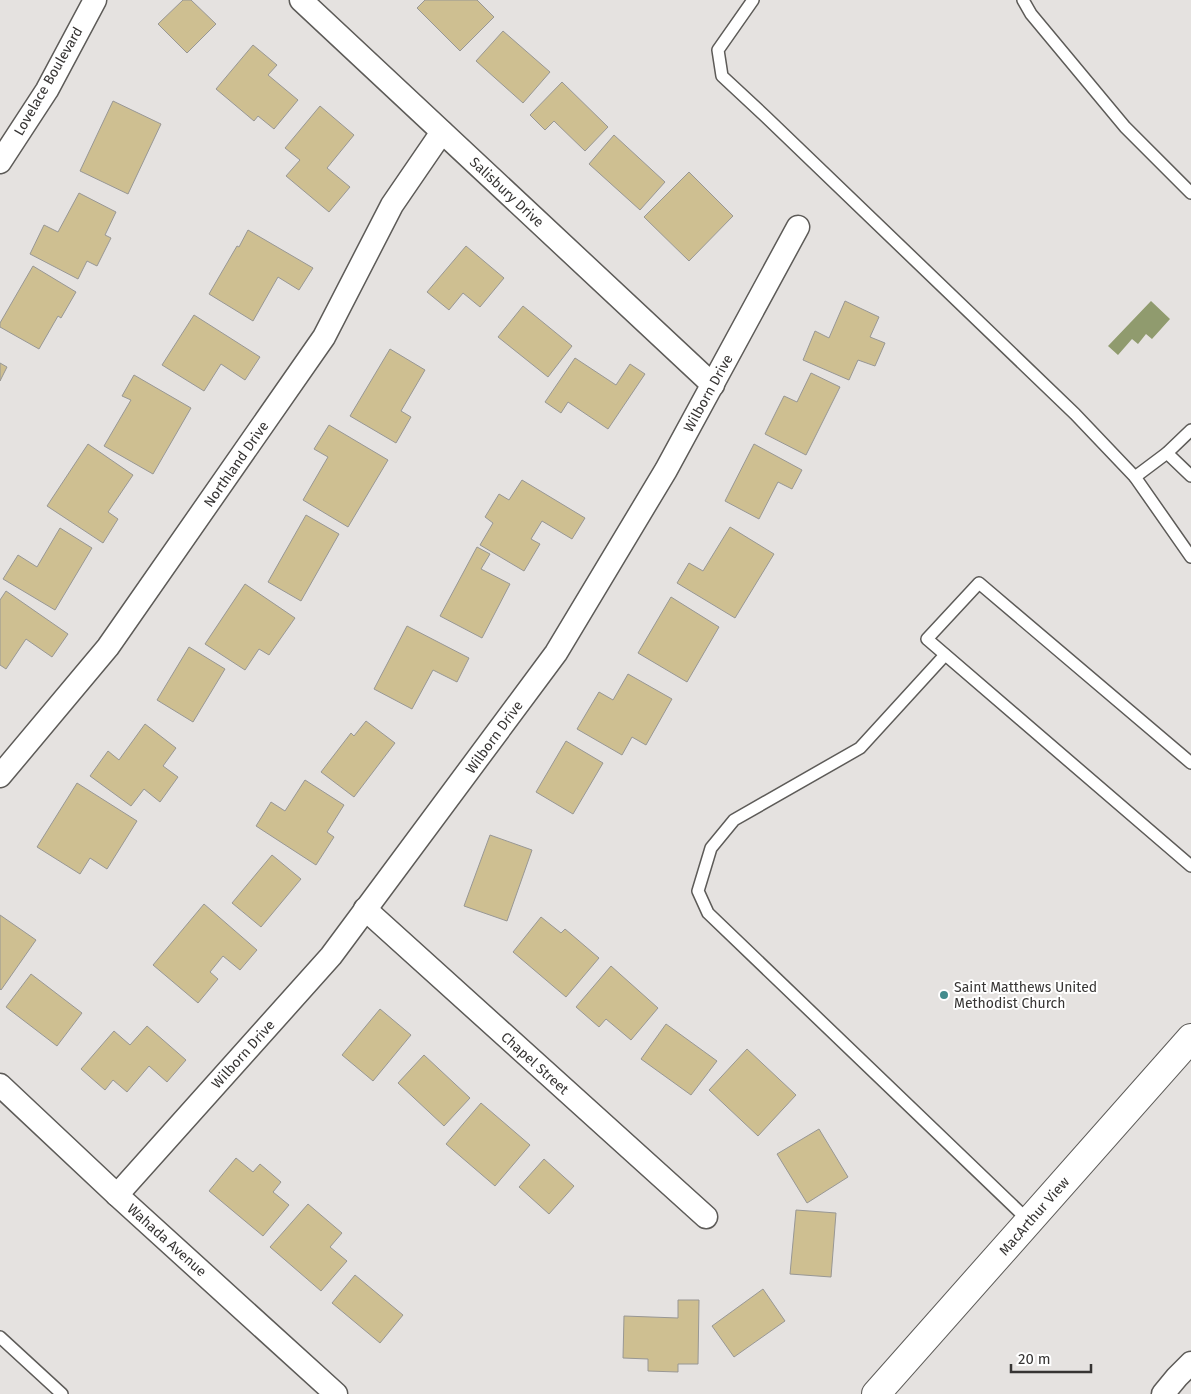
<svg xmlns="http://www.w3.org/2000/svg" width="1191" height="1394" viewBox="0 0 1191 1394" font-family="'Fira Sans',sans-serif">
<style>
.water{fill:#909b6e}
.building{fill:#cebf91;stroke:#989794}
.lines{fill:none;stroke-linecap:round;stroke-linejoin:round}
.lane-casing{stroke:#5d5b58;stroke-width:14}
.street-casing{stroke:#5d5b58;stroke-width:25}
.secondary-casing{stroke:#5d5b58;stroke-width:30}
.lane{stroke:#fff;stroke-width:11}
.street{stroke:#fff;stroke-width:22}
.secondary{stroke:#fff;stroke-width:28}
.poi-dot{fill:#438b8d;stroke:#fff;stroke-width:2}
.labels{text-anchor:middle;stroke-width:4;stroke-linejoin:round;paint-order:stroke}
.street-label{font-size:14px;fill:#363433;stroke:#fff}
.poi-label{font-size:14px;fill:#363433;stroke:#fff;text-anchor:start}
</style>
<rect width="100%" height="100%" fill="#e5e2e0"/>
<path class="water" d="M 1151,301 L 1170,319 L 1152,339 L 1146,334 L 1138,344 L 1132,339 L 1118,355 L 1108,346 Z"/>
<g class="building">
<path d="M 183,0 L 191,0 L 216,24 L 187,53 L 158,24 Z"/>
<path d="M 425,0 L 477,0 L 494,17 L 460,51 L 417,8 Z"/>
<path d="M 503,31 L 550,72 L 523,103 L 476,61 Z"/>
<path d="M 253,45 L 277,65 L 268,75 L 298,100 L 274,129 L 258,116 L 254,121 L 216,89 Z"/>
<path d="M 562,82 L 608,127 L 585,151 L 554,121 L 545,130 L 530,115 Z"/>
<path d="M 113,101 L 161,124 L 128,194 L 80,171 Z"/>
<path d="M 320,106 L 354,135 L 327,168 L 350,187 L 329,212 L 286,176 L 300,160 L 285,148 Z"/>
<path d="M 614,135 L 665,182 L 640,210 L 589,164 Z"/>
<path d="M 689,172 L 733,216 L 689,261 L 644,217 Z"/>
<path d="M 79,193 L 116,212 L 105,235 L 111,238 L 97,266 L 87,261 L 78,279 L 30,254 L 44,225 L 58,232 Z"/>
<path d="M 248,230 L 313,268 L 299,290 L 278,277 L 253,321 L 209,294 L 237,246 L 239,247 Z"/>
<path d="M 466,246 L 504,278 L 480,307 L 463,293 L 449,310 L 427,292 Z"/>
<path d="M 33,266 L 76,292 L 61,318 L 58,316 L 39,349 L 0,327 L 0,323 Z"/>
<path d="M 845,301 L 879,317 L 870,337 L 885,343 L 875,366 L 858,360 L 849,380 L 803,360 L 815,331 L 829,338 Z"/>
<path d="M 523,306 L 572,346 L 548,377 L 498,337 Z"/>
<path d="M 194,315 L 260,357 L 245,380 L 221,364 L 204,391 L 162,365 Z"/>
<path d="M 390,349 L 425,370 L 401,411 L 411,417 L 396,443 L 350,416 Z"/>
<path d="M 575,358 L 616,385 L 630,364 L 645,374 L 608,429 L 568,402 L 561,413 L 545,402 Z"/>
<path d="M 0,363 L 7,367 L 0,381 Z"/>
<path d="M 811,373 L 840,387 L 806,455 L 765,434 L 784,396 L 797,402 Z"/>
<path d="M 134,375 L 191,408 L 153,474 L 104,446 L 131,400 L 122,396 Z"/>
<path d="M 329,425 L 388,460 L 348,527 L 303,500 L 328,457 L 314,449 Z"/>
<path d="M 88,444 L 133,475 L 108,512 L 118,519 L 103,543 L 47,506 Z"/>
<path d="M 754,444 L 802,470 L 792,489 L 778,482 L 759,519 L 725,501 Z"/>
<path d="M 522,480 L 585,518 L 572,539 L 542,521 L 531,539 L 540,544 L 524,571 L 480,545 L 493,523 L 485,517 L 499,494 L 509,500 Z"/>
<path d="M 306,515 L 339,534 L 301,601 L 268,582 Z"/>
<path d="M 730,527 L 774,554 L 735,618 L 677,583 L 689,563 L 703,571 Z"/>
<path d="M 60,528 L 92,548 L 55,610 L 3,579 L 18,555 L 37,567 Z"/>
<path d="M 477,547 L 490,554 L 481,569 L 510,584 L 482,638 L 440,616 Z"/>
<path d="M 245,584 L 295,618 L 269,655 L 259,649 L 245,670 L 205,644 Z"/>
<path d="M 6,591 L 68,634 L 52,657 L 26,639 L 6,669 L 0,665 L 0,600 Z"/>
<path d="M 671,597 L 719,627 L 687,682 L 638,653 Z"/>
<path d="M 407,626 L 469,658 L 457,682 L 433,670 L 412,709 L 374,689 Z"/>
<path d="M 189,647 L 225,669 L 193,722 L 157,700 Z"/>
<path d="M 628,674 L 672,699 L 646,745 L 632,737 L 622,755 L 577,729 L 599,692 L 613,700 Z"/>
<path d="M 366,721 L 395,743 L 354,797 L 321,772 L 351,733 L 354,736 Z"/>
<path d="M 145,724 L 176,748 L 163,766 L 178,777 L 160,802 L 144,789 L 131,806 L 90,776 L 108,751 L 119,760 Z"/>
<path d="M 566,741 L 603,763 L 573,814 L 536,792 Z"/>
<path d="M 305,780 L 344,805 L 327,832 L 334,837 L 316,865 L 256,826 L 271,802 L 285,811 Z"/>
<path d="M 77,783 L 137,821 L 107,869 L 90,858 L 80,874 L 37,847 Z"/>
<path d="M 490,835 L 532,850 L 507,921 L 464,906 Z"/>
<path d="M 272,855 L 301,879 L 261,927 L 232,903 Z"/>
<path d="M 204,904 L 257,950 L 240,970 L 223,956 L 210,972 L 218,979 L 198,1003 L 153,965 Z"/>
<path d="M 0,915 L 36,940 L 1,990 L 0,989 Z"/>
<path d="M 541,917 L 561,933 L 565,929 L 599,958 L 566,997 L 513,952 Z"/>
<path d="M 611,966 L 658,1008 L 631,1040 L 606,1019 L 599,1027 L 576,1007 Z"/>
<path d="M 31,974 L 82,1013 L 57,1046 L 6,1007 Z"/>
<path d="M 380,1009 L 411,1035 L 373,1081 L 342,1055 Z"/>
<path d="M 666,1024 L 717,1061 L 691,1095 L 641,1059 Z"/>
<path d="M 147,1026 L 186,1060 L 167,1082 L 149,1066 L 127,1092 L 113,1080 L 105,1090 L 81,1069 L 114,1031 L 130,1045 Z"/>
<path d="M 747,1049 L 796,1095 L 758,1136 L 709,1090 Z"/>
<path d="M 424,1055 L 470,1098 L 444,1126 L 398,1083 Z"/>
<path d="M 481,1103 L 530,1145 L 495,1186 L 446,1144 Z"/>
<path d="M 819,1129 L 848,1177 L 807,1203 L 777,1154 Z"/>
<path d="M 236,1158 L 253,1172 L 260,1164 L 281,1182 L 273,1192 L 289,1205 L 263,1236 L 209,1191 Z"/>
<path d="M 544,1159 L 574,1186 L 549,1214 L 519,1187 Z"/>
<path d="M 308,1204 L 342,1233 L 330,1247 L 347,1261 L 321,1291 L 270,1247 Z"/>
<path d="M 796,1210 L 836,1213 L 831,1277 L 790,1274 Z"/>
<path d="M 355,1275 L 403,1315 L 380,1343 L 332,1303 Z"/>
<path d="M 763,1289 L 785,1321 L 734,1357 L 712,1326 Z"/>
<path d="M 678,1300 L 699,1300 L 698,1364 L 678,1364 L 678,1372 L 648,1371 L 648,1359 L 623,1358 L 624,1316 L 678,1318 Z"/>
</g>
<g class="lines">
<g class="lane-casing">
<g id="lane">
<path d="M 753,0 L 718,50 L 722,76 L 766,117 L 1075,414 L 1135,477 L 1167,453 L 1191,430"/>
<path d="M 1023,0 L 1031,14 L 1125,127 L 1191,193"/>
<path d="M 1167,453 L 1191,476"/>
<path d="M 1135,477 L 1191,557"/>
<path d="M 945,655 L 860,748 L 734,820 L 711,848 L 698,891 L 708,913 L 1029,1221"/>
<path d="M 1191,763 L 979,583 L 927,639 L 1191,866"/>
<path d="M 0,1337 L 62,1394"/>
</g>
</g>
<g class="street-casing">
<g id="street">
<path d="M 301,0 L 713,385"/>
<path d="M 0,162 L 47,90 L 95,0"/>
<path d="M 0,776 L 108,647 L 324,337 L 392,205 L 442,132"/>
<path d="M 365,909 L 706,1217"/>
<path d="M 0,1085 L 117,1195 L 336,1394"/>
<path d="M 117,1195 L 331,956 L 556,653 L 666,470 L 798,227"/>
<path d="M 1163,1394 L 1177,1377 L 1191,1363"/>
</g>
</g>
<g class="secondary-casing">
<path id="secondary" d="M 876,1394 L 1191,1038"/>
</g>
<use href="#lane" class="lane"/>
<use href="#street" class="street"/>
<use href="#secondary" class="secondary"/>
</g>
<circle class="poi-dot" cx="944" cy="995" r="5"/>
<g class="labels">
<g class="street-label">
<text transform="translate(48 81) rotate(-60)" y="5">Lovelace Boulevard</text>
<text transform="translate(507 192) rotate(43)" y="5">Salisbury Drive</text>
<text transform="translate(708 393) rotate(-61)" y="5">Wilborn Drive</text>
<text transform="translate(236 464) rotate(-55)" y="5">Northland Drive</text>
<text transform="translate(494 737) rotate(-54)" y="5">Wilborn Drive</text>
<text transform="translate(243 1054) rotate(-48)" y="5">Wilborn Drive</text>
<text transform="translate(535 1063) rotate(42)" y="5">Chapel Street</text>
<text transform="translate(1034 1216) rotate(-49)" y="5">MacArthur View</text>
<text transform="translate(167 1240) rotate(42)" y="5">Wahada Avenue</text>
</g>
<g class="poi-label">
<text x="954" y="992">Saint Matthews United<tspan x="954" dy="16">Methodist Church</tspan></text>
</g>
</g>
<path d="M1011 1364v8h80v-8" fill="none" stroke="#363433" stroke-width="2.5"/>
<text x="1018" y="1364" font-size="15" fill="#363433" stroke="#ffffff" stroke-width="4" paint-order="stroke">20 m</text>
</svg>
